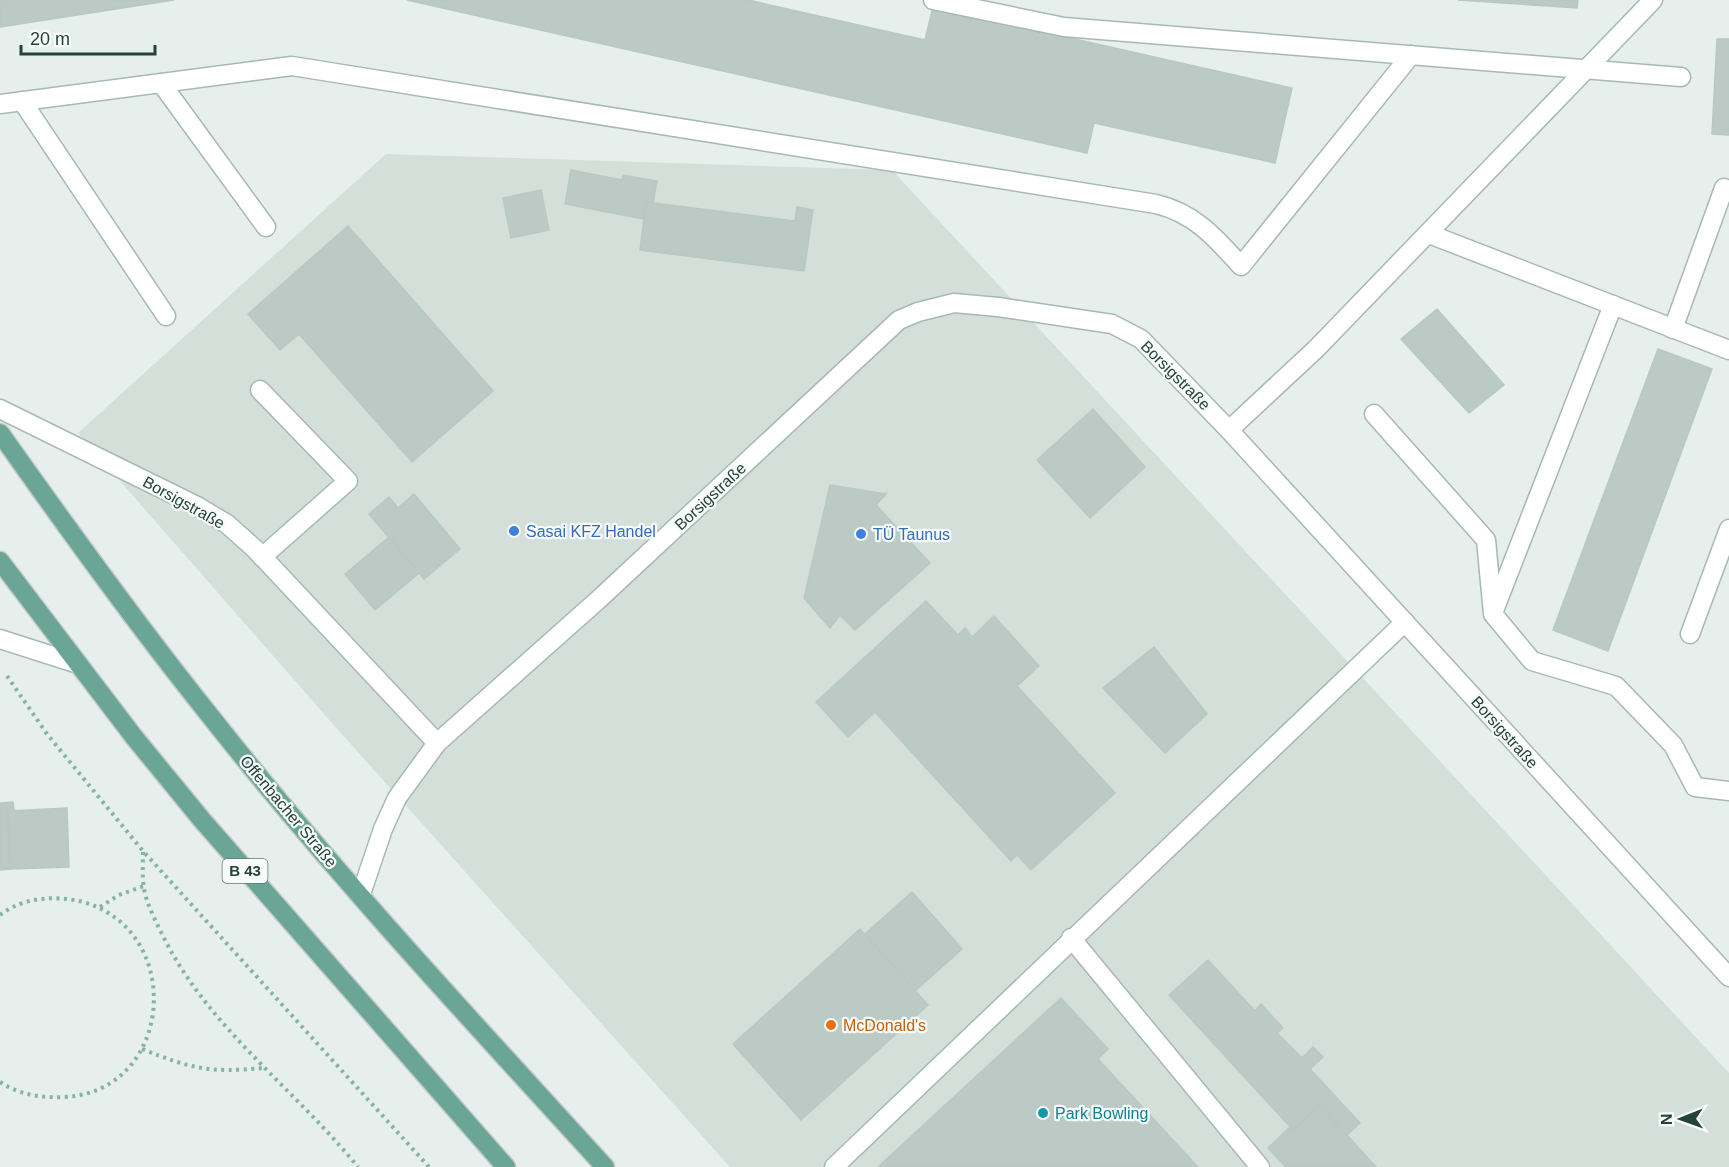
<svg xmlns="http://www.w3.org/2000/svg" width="1729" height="1167" viewBox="0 0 1729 1167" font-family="Arial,sans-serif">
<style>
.built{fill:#d4dfda}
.building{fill:#bbcac4;stroke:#b8c9c2;stroke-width:1.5}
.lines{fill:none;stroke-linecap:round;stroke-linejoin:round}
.lane-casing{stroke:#a8b8b2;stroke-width:21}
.street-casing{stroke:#a8b8b2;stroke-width:21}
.primary-casing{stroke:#c2cac8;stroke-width:21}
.path{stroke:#86b3a5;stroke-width:4;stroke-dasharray:3 4.5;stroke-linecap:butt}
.lane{stroke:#fff;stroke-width:18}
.street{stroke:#fff;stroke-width:18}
.primary{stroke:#6aa596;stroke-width:18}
.shop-dot{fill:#3f7fe0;stroke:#f7fbf9;stroke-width:2}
.food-dot{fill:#e8710a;stroke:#f7fbf9;stroke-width:2}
.culture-dot{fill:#0f9aa8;stroke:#f7fbf9;stroke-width:2}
.labels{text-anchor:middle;stroke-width:4.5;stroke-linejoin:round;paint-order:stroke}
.shield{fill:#f7fbf9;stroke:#637a73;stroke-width:1.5}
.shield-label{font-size:15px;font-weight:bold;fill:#24423a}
.street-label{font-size:16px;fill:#24423a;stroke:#f7fbf9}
.shop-label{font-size:16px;fill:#366cbe;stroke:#f7fbf9;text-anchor:start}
.food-label{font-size:16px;fill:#c56008;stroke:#f7fbf9;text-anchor:start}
.culture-label{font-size:16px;fill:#0d838f;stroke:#f7fbf9;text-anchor:start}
</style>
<rect width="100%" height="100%" fill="#e6efeb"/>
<path class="built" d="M 386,154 L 892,170 L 1729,1073 L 1729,1167 L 730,1167 L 339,731 L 78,433 Z"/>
<g class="building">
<path d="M 0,0 L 174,0 L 0,27 Z"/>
<path d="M 407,0 L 748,0 L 925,40 L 933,7 L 1292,88 L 1275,163 L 1094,123 L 1087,153 Z"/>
<path d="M 1458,0 L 1578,0 L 1577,8 Z"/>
<path d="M 1717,39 L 1729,39 L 1729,135 L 1712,134 Z"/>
<path d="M 571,170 L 622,180 L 623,175 L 657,181 L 653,203 L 646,202 L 644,219 L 565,204 Z"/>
<path d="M 541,190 L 549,230 L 511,238 L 503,198 Z"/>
<path d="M 646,202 L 795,221 L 797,207 L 813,210 L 804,271 L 640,250 Z"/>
<path d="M 348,226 L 493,391 L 412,462 L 299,334 L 280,350 L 248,314 Z"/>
<path d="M 1437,309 L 1504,385 L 1469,413 L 1401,339 Z"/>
<path d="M 1658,349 L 1712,369 L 1608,651 L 1553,630 Z"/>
<path d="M 1093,409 L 1145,467 L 1090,518 L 1037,460 Z"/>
<path d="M 830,485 L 886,494 L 876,505 L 930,563 L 855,630 L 840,615 L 830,628 L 804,598 Z"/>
<path d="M 414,494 L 460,549 L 424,579 L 369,514 L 389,497 L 398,508 Z"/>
<path d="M 389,537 L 419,573 L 375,610 L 345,574 Z"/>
<path d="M 926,601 L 958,635 L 965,628 L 972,637 L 994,616 L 1039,666 L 1017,686 L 1115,793 L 1031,870 L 1017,855 L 1011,861 L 875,712 L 848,737 L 816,702 Z"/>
<path d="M 1154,647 L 1207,714 L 1165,753 L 1103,688 Z"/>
<path d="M 13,802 L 14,810 L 8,811 L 10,869 L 0,870 L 0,803 Z"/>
<path d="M 67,808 L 69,867 L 10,869 L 8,811 Z"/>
<path d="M 912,892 L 962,949 L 915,991 L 865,934 Z"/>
<path d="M 860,929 L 928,1005 L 801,1120 L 733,1044 Z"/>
<path d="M 1208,960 L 1255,1011 L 1261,1004 L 1283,1028 L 1277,1033 L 1302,1058 L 1313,1047 L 1323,1057 L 1310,1069 L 1360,1123 L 1347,1135 L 1319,1106 L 1293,1130 L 1169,995 Z"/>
<path d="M 1061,998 L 1108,1049 L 1098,1059 L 1198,1167 L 878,1167 Z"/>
<path d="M 1319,1106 L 1347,1135 L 1376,1167 L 1286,1167 L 1268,1148 L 1290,1127 L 1293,1130 Z"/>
</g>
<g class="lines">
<g class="lane-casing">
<g id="lane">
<path d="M 933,0 L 1064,27 L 1681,77"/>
<path d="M 161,83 L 266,227"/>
<path d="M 22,101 L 166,316"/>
<path d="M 0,104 L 292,66 L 1156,204 C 1194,213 1215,237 1241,266 L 1411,55"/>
<path d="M 1429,234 L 1729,350"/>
<path d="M 1673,329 L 1724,188"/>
<path d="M 260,390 L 348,481 L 262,557"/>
<path d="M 1374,414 L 1486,540 L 1493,614 L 1532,661 L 1616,686 L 1673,745 L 1695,787 L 1729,791"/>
<path d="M 1229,430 L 1316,349 L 1653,0"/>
<path d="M 1495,608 L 1613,305"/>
<path d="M 1690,634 L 1729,529"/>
<path d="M 0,639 L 78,664"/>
<path d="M 1071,938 L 1260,1167"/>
<path d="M 834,1167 L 1405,622"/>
</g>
</g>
<g class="street-casing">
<g id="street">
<path d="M 0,409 L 197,506 L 227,524 L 255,549 L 437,743"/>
<path d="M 361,894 L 383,829 L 397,798 L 437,743 L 598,600 L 899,320 L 918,312 L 954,303 L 998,307 L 1112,324 L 1141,339 L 1229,430 L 1729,977"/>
</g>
</g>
<g class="primary-casing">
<g id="primary">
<path d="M 0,433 C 68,529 137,625 211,717 C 334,873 471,1020 605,1167"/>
<path d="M 0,561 L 134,737 L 202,820 L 506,1167"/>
</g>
</g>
<g class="path">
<path d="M 7,676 L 47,734 L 143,851 L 429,1167"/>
<path d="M 143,852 C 143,864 142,877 144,889 C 147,904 154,918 161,932 C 206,1026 293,1087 358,1167"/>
<path d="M 100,907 L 119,895 L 144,886"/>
<path d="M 0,915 C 23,897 56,895 83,902 C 186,931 174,1091 65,1097 C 41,1098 20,1095 0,1082"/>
<path d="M 142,1049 C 192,1069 209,1073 263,1068"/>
</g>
<use href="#lane" class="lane"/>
<use href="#street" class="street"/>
<use href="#primary" class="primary"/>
</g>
<g class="shop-dot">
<circle cx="514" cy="531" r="6"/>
<circle cx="861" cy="534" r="6"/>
</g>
<circle class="food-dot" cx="831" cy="1025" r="6"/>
<circle class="culture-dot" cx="1043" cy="1113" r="6"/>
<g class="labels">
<rect class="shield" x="222.5" y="859" width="45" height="24" rx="4.5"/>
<g class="shield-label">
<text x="245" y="876">B 43</text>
</g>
<g class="street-label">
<text transform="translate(1176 375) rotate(45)" y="6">Borsigstraße</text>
<text transform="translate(710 496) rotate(-43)" y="6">Borsigstraße</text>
<text transform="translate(184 502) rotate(29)" y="6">Borsigstraße</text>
<text transform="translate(1505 732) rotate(48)" y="6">Borsigstraße</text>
<text transform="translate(289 811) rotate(50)" y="6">Offenbacher Straße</text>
</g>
<g class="shop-label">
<text x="526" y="537">Sasai KFZ Handel</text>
<text x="873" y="540">TÜ Taunus</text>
</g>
<g class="food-label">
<text x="843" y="1031">McDonald's</text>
</g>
<g class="culture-label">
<text x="1055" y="1119">Park Bowling</text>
</g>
</g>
<g transform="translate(1681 1119) rotate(269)" stroke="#f7fbf9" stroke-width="4.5" paint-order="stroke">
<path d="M0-4.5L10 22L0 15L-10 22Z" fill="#24423a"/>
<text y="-9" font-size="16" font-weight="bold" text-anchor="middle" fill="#24423a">N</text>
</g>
<path d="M21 45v9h134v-9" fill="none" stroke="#24423a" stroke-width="3"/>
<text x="30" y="45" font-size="18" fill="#24423a" stroke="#f7fbf9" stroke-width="4.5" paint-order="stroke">20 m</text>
</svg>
